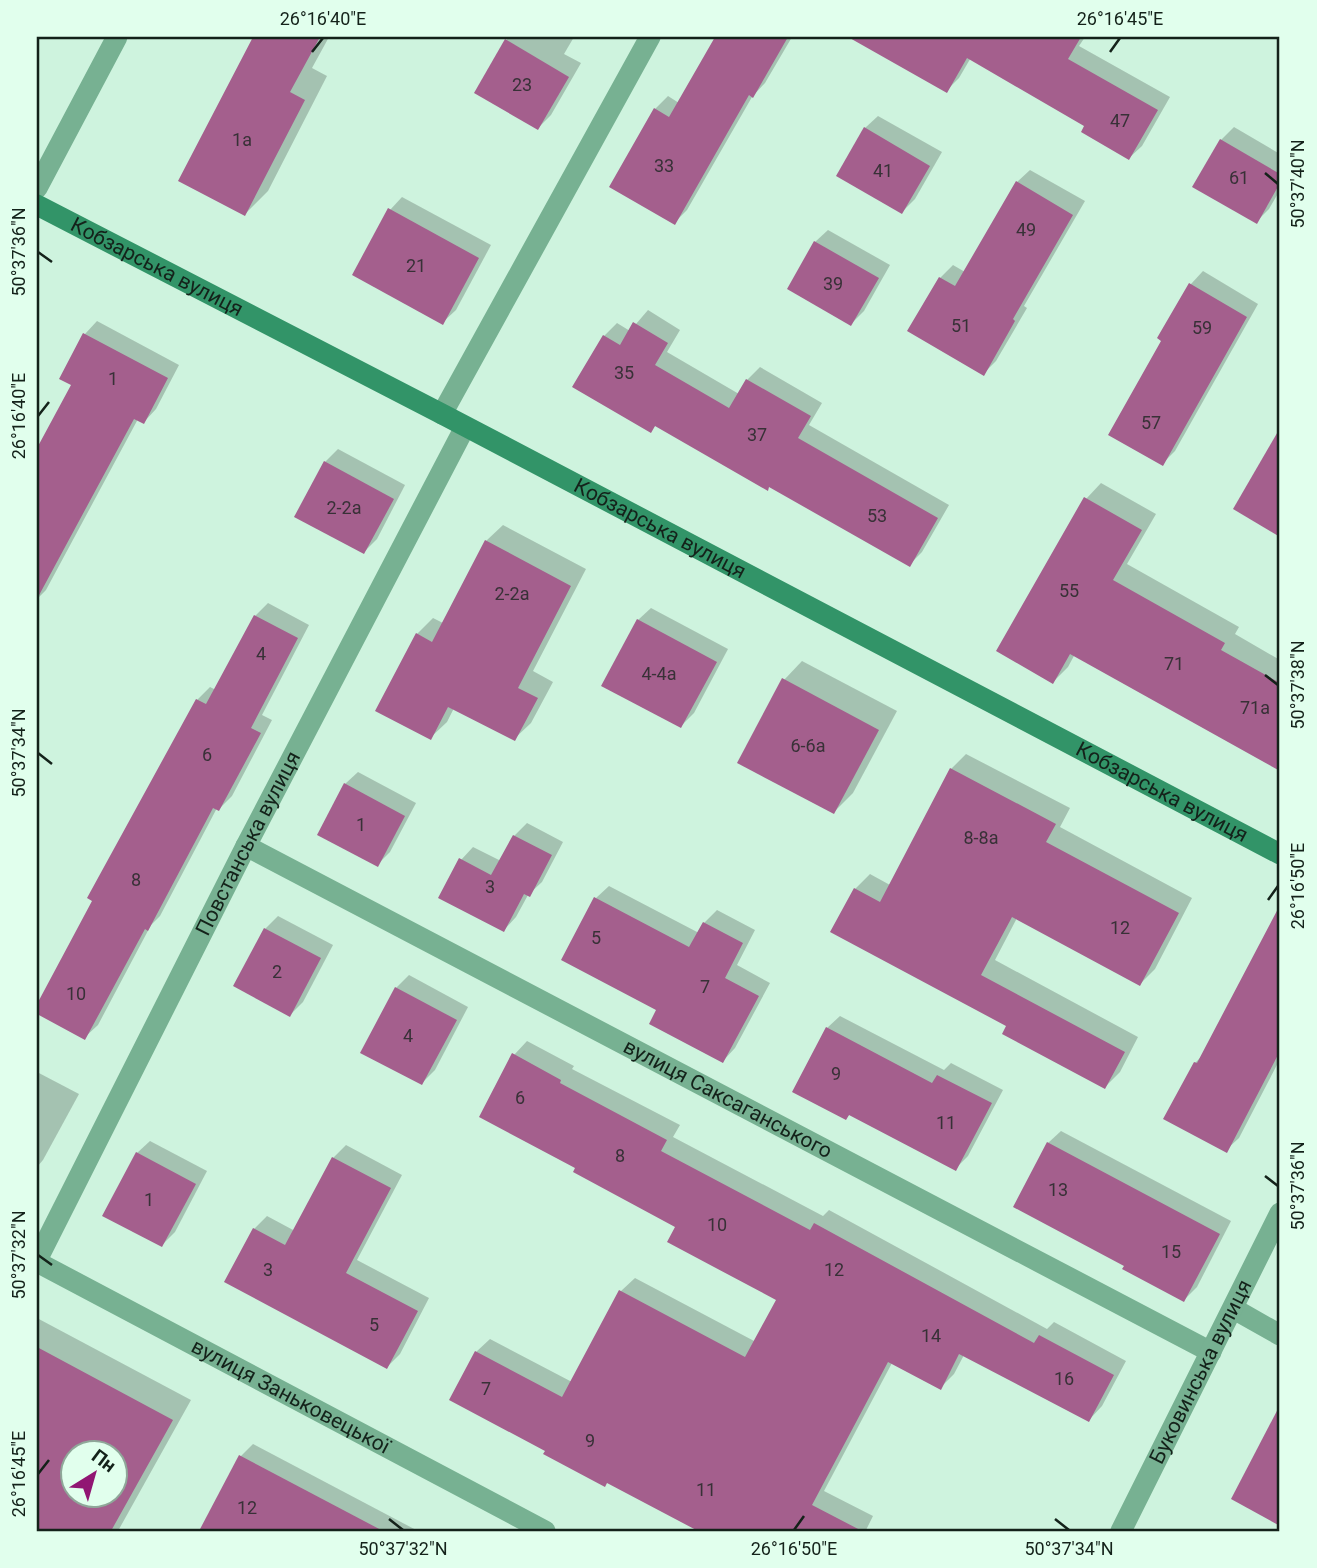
<svg xmlns="http://www.w3.org/2000/svg" width="1317" height="1568" viewBox="0 0 1317 1568" font-family="Roboto,sans-serif">
<style>
.shadow{fill:#0003;fill-rule:evenodd}
.building{fill:#a45f8d;fill-rule:evenodd}
.lines{fill:none;stroke-linecap:round;stroke-linejoin:round}
.lane{stroke:#77b192;stroke-width:21}
.street{stroke:#77b192;stroke-width:21}
.secondary{stroke:#329468;stroke-width:21}
.ticks{fill:none;stroke:#14221a;stroke-width:2.5}
.labels{text-anchor:middle;stroke-width:5;stroke-linejoin:round;paint-order:stroke}
.number-label{font-size:18px;fill:#383137}
.street-label{font-size:21px;fill:#14221a;stroke:#e1ffed}
.neatline{fill:none;stroke:#14221a;stroke-width:2.5}
.ticks-label{font-size:18px;text-anchor:middle;fill:#14221a}
</style>
<rect width="100%" height="100%" fill="#cef3de"/>
<g class="shadow">
<path d="M 255,37 L 329,37 L 312,68 L 327,76 L 268,191 L 245,214 L 181,180 Z"/>
<path d="M 508,37 L 574,37 L 564,54 L 581,63 L 551,115 L 538,128 L 477,92 Z"/>
<path d="M 717,37 L 792,37 L 765,83 L 752,97 L 687,210 L 674,223 L 655,109 L 668,96 L 679,103 Z"/>
<path d="M 888,37 L 983,37 L 959,78 L 946,91 L 879,52 Z"/>
<path d="M 1005,37 L 1085,37 L 1079,46 L 1170,97 L 1142,146 L 1129,158 L 1086,126 L 987,68 Z"/>
<path d="M 878,116 L 942,152 L 915,199 L 902,212 L 865,128 Z"/>
<path d="M 1234,127 L 1280,154 L 1280,190 L 1269,209 L 1256,222 L 1221,140 Z"/>
<path d="M 1030,170 L 1085,201 L 1024,306 L 1027,308 L 996,361 L 984,373 L 940,278 L 953,265 L 965,272 L 1017,182 Z"/>
<path d="M 402,197 L 491,245 L 456,310 L 443,322 L 390,210 Z"/>
<path d="M 828,230 L 890,265 L 864,311 L 851,324 L 815,242 Z"/>
<path d="M 1203,271 L 1258,304 L 1175,451 L 1162,464 L 1164,340 L 1191,284 Z"/>
<path d="M 648,310 L 680,330 L 667,352 L 739,394 L 747,380 L 760,367 L 822,403 L 809,425 L 949,505 L 922,552 L 909,565 L 770,486 L 656,425 L 651,430 L 604,336 L 617,323 L 630,331 Z"/>
<path d="M 97,321 L 179,365 L 156,409 L 144,422 L 138,419 L 46,590 L 37,599 L 37,452 L 73,384 L 85,334 Z"/>
<path d="M 1280,431 L 1280,535 L 1236,509 Z"/>
<path d="M 338,449 L 405,485 L 377,539 L 364,552 L 325,462 Z"/>
<path d="M 1101,483 L 1156,514 L 1127,564 L 1239,627 L 1235,634 L 1280,660 L 1280,770 L 1075,654 L 1068,667 L 1053,682 L 1086,499 Z"/>
<path d="M 503,525 L 586,569 L 533,671 L 553,682 L 531,723 L 514,739 L 454,708 L 447,722 L 430,738 L 417,634 L 433,618 L 443,623 L 486,541 Z"/>
<path d="M 268,603 L 309,625 L 262,715 L 272,720 L 232,796 L 219,809 L 217,808 L 160,916 L 151,925 L 98,1025 L 85,1037 L 37,1012 L 37,1008 L 197,700 L 210,687 L 216,690 L 255,616 Z"/>
<path d="M 651,608 L 728,649 L 694,713 L 681,726 L 638,620 Z"/>
<path d="M 802,661 L 897,711 L 853,793 L 834,812 L 784,680 Z"/>
<path d="M 966,754 L 1070,808 L 1060,827 L 1192,898 L 1155,969 L 1140,984 L 1017,918 L 995,960 L 1138,1037 L 1120,1072 L 1105,1087 L 1008,1025 L 855,889 L 870,874 L 890,885 L 951,769 Z"/>
<path d="M 358,772 L 416,803 L 390,852 L 377,865 L 345,784 Z"/>
<path d="M 527,823 L 563,842 L 542,882 L 528,895 L 516,917 L 504,930 L 461,860 L 473,847 L 501,861 L 514,836 Z"/>
<path d="M 609,886 L 699,933 L 704,923 L 717,910 L 755,930 L 737,965 L 770,983 L 735,1048 L 723,1061 L 596,898 Z"/>
<path d="M 278,916 L 333,945 L 303,1002 L 290,1015 L 265,929 Z"/>
<path d="M 1272,936 L 1280,941 L 1280,1059 L 1239,1138 L 1226,1150 L 1195,1063 L 1203,1055 Z"/>
<path d="M 409,975 L 468,1007 L 435,1070 L 422,1083 L 396,988 Z"/>
<path d="M 840,1016 L 944,1070 L 951,1063 L 1003,1090 L 968,1156 L 956,1168 L 851,1113 L 846,1118 L 827,1028 Z"/>
<path d="M 527,1041 L 574,1066 L 572,1069 L 680,1125 L 673,1137 L 823,1216 L 829,1210 L 1047,1329 L 1054,1322 L 1126,1361 L 1102,1406 L 1089,1420 L 964,1355 L 954,1374 L 940,1388 L 892,1363 L 824,1491 L 873,1516 L 866,1530 L 868,1531 L 704,1531 L 547,1450 L 476,1352 L 490,1339 L 572,1382 L 621,1291 L 635,1278 L 756,1342 L 778,1299 L 677,1226 L 577,1167 L 514,1055 Z"/>
<path d="M 37,1072 L 79,1094 L 43,1160 L 37,1167 Z"/>
<path d="M 1061,1131 L 1231,1221 L 1197,1287 L 1184,1300 L 1126,1265 L 1048,1143 Z"/>
<path d="M 150,1141 L 207,1171 L 175,1232 L 162,1245 L 137,1153 Z"/>
<path d="M 346,1145 L 402,1175 L 357,1260 L 429,1298 L 400,1354 L 387,1367 L 254,1229 L 267,1216 L 295,1231 L 333,1158 Z"/>
<path d="M 37,1318 L 191,1400 L 118,1531 L 37,1531 ZM 74,1452 L 116,1452 L 116,1494 L 74,1494 Z"/>
<path d="M 1280,1411 L 1280,1524 L 1233,1499 Z"/>
<path d="M 253,1444 L 418,1531 L 201,1531 L 241,1456 Z"/>
</g>
<g class="building">
<path d="M 253,37 L 320,37 L 290,92 L 305,100 L 245,216 L 178,181 Z"/>
<path d="M 715,37 L 788,37 L 753,98 L 749,95 L 675,225 L 609,187 L 654,108 L 669,117 Z"/>
<path d="M 848,37 L 1081,37 L 1068,59 L 1158,110 L 1129,160 L 1081,132 L 1084,126 L 967,58 L 947,93 Z"/>
<path d="M 505,39 L 569,77 L 538,130 L 474,93 Z"/>
<path d="M 864,127 L 930,166 L 902,214 L 836,176 Z"/>
<path d="M 1220,139 L 1280,174 L 1280,183 L 1257,224 L 1192,187 Z"/>
<path d="M 1016,181 L 1073,215 L 1013,319 L 1015,321 L 984,376 L 907,331 L 939,277 L 955,286 Z"/>
<path d="M 388,208 L 479,258 L 443,325 L 352,275 Z"/>
<path d="M 814,241 L 879,278 L 851,326 L 787,289 Z"/>
<path d="M 1189,283 L 1247,317 L 1163,466 L 1108,435 L 1161,341 L 1157,338 Z"/>
<path d="M 633,322 L 668,343 L 655,365 L 729,408 L 746,379 L 811,416 L 798,438 L 938,518 L 910,567 L 769,487 L 768,491 L 655,426 L 651,433 L 572,387 L 603,335 L 620,345 Z"/>
<path d="M 83,333 L 168,378 L 144,424 L 134,419 L 37,599 L 37,448 L 71,385 L 59,379 Z"/>
<path d="M 1280,428 L 1280,537 L 1233,509 Z"/>
<path d="M 324,461 L 394,499 L 364,554 L 294,517 Z"/>
<path d="M 1084,497 L 1142,530 L 1113,580 L 1225,643 L 1221,650 L 1280,683 L 1280,771 L 1070,654 L 1053,684 L 996,651 Z"/>
<path d="M 485,540 L 571,586 L 518,688 L 538,698 L 515,741 L 448,707 L 431,740 L 375,711 L 416,633 L 432,642 Z"/>
<path d="M 254,615 L 298,638 L 251,728 L 261,733 L 219,811 L 213,808 L 148,931 L 145,929 L 85,1040 L 37,1014 L 37,1004 L 92,901 L 87,898 L 196,699 L 206,704 Z"/>
<path d="M 637,619 L 717,662 L 681,728 L 601,686 Z"/>
<path d="M 782,678 L 879,730 L 834,814 L 737,763 Z"/>
<path d="M 950,768 L 1056,824 L 1046,842 L 1179,913 L 1140,986 L 1012,917 L 981,975 L 1125,1052 L 1105,1089 L 1002,1034 L 1006,1026 L 830,932 L 854,888 L 880,902 Z"/>
<path d="M 344,783 L 405,816 L 378,867 L 317,835 Z"/>
<path d="M 513,835 L 552,855 L 530,897 L 524,894 L 504,932 L 438,898 L 459,858 L 491,875 Z"/>
<path d="M 594,897 L 689,947 L 703,922 L 743,943 L 725,978 L 759,996 L 723,1063 L 649,1024 L 656,1010 L 561,960 Z"/>
<path d="M 1280,905 L 1280,1051 L 1227,1153 L 1163,1119 L 1194,1062 L 1197,1063 Z"/>
<path d="M 264,928 L 321,958 L 290,1017 L 233,986 Z"/>
<path d="M 395,987 L 457,1020 L 422,1085 L 360,1053 Z"/>
<path d="M 826,1027 L 932,1083 L 937,1075 L 992,1103 L 956,1171 L 849,1115 L 846,1120 L 792,1092 Z"/>
<path d="M 512,1053 L 561,1080 L 560,1083 L 667,1140 L 661,1151 L 810,1230 L 814,1223 L 1034,1343 L 1039,1335 L 1114,1375 L 1089,1422 L 959,1354 L 941,1390 L 888,1362 L 812,1505 L 862,1531 L 698,1531 L 607,1483 L 605,1487 L 543,1454 L 545,1451 L 449,1400 L 475,1351 L 562,1397 L 619,1290 L 745,1357 L 776,1300 L 667,1242 L 675,1227 L 573,1172 L 575,1168 L 479,1117 Z"/>
<path d="M 1047,1142 L 1220,1234 L 1184,1302 L 1122,1269 L 1124,1266 L 1013,1207 Z"/>
<path d="M 136,1152 L 196,1184 L 162,1247 L 102,1216 Z"/>
<path d="M 332,1157 L 391,1188 L 346,1273 L 418,1311 L 387,1369 L 224,1282 L 253,1228 L 285,1245 Z"/>
<path d="M 37,1347 L 173,1420 L 111,1531 L 37,1531 ZM 74,1452 L 116,1452 L 116,1494 L 74,1494 Z"/>
<path d="M 1280,1405 L 1280,1526 L 1231,1499 Z"/>
<path d="M 239,1455 L 383,1531 L 199,1531 Z"/>
</g>
<g class="lines">
<path class="lane" d="M 442,414 L 650,37"/>
<g class="street">
<path d="M 37,188 L 117,37"/>
<path id="s1" d="M 246,846 L 1211,1352"/>
<path id="s2" d="M 37,1260 L 246,846 L 465,427"/>
<path id="s3" d="M 37,1262 L 545,1531"/>
<path d="M 1234,1309 L 1280,1335"/>
<path id="s4" d="M 1121,1531 L 1280,1213"/>
</g>
<path class="secondary" id="s5" d="M 37,205 L 442,414 L 1280,854"/>
</g>
<path class="ticks" d="M 312,52 L 323,38M 1110,52 L 1120,38M 1265,173 L 1278,184M 38,252 L 52,262M 38,416 L 49,402M 1265,675 L 1278,685M 38,753 L 52,764M 1268,900 L 1278,886M 1265,1176 L 1278,1186M 38,1255 L 52,1265M 38,1474 L 49,1460M 389,1519 L 403,1530M 1055,1519 L 1069,1530M 794,1530 L 804,1516"/>
<g class="labels">
<g class="number-label">
<text x="522" y="91">23</text>
<text x="1120" y="127">47</text>
<text x="242" y="146">1а</text>
<text x="664" y="172">33</text>
<text x="883" y="177">41</text>
<text x="1239" y="184">61</text>
<text x="1026" y="236">49</text>
<text x="416" y="272">21</text>
<text x="833" y="290">39</text>
<text x="961" y="332">51</text>
<text x="1202" y="334">59</text>
<text x="624" y="379">35</text>
<text x="113" y="385">1</text>
<text x="1151" y="429">57</text>
<text x="757" y="441">37</text>
<text x="344" y="514">2-2а</text>
<text x="877" y="522">53</text>
<text x="1069" y="597">55</text>
<text x="512" y="600">2-2а</text>
<text x="261" y="660">4</text>
<text x="1174" y="670">71</text>
<text x="659" y="680">4-4а</text>
<text x="1255" y="714">71а</text>
<text x="808" y="752">6-6а</text>
<text x="207" y="761">6</text>
<text x="361" y="831">1</text>
<text x="981" y="844">8-8а</text>
<text x="136" y="886">8</text>
<text x="490" y="893">3</text>
<text x="1120" y="934">12</text>
<text x="596" y="944">5</text>
<text x="277" y="978">2</text>
<text x="705" y="993">7</text>
<text x="76" y="1000">10</text>
<text x="408" y="1042">4</text>
<text x="836" y="1080">9</text>
<text x="520" y="1104">6</text>
<text x="946" y="1129">11</text>
<text x="620" y="1162">8</text>
<text x="1058" y="1196">13</text>
<text x="149" y="1206">1</text>
<text x="717" y="1231">10</text>
<text x="1171" y="1258">15</text>
<text x="268" y="1276">3</text>
<text x="834" y="1276">12</text>
<text x="374" y="1331">5</text>
<text x="931" y="1342">14</text>
<text x="1064" y="1385">16</text>
<text x="486" y="1395">7</text>
<text x="590" y="1447">9</text>
<text x="706" y="1496">11</text>
<text x="247" y="1514">12</text>
</g>
<g class="street-label">
<text dy="7" stroke="none"><textPath href="#s5" startOffset="135">Кобзарська вулиця</textPath></text>
<text dy="7" stroke="none"><textPath href="#s5" startOffset="702">Кобзарська вулиця</textPath></text>
<text dy="7" stroke="none"><textPath href="#s5" startOffset="1269">Кобзарська вулиця</textPath></text>
<text dy="7" stroke="none"><textPath href="#s2" startOffset="467">Повстанська вулиця</textPath></text>
<text dy="7" stroke="none"><textPath href="#s1" startOffset="544">вулиця Саксаганського</textPath></text>
<text dy="7" stroke="none"><textPath href="#s4" startOffset="178">Буковинська вулиця</textPath></text>
<text dy="7" stroke="none"><textPath href="#s3" startOffset="287">вулиця Заньковецької</textPath></text>
</g>
</g>
<rect width="1317" height="1568" fill="none" stroke="#e1ffed" stroke-width="77"/>
<g transform="translate(94 1474) rotate(37)"><circle r="33" fill="#e1ffed" stroke="#8fa799" stroke-width="2"/>
<path d="M0-5L12 26L0 18L-12 26Z" fill="#911673"/>
<text y="-10" font-size="19" font-weight="bold" text-anchor="middle" fill="#14221a">Пн</text>
</g>
<rect x="38" y="38" width="1240" height="1492" class="neatline"/>
<g class="ticks-label">
<text x="323" y="25">26°16'40"E</text>
<text x="1120" y="25">26°16'45"E</text>
<text transform="translate(1298 184) rotate(-90)" y="6">50°37'40"N</text>
<text transform="translate(19 252) rotate(-90)" y="6">50°37'36"N</text>
<text transform="translate(19 416) rotate(-90)" y="6">26°16'40"E</text>
<text transform="translate(1298 685) rotate(-90)" y="6">50°37'38"N</text>
<text transform="translate(19 753) rotate(-90)" y="6">50°37'34"N</text>
<text transform="translate(1298 886) rotate(-90)" y="6">26°16'50"E</text>
<text transform="translate(1298 1186) rotate(-90)" y="6">50°37'36"N</text>
<text transform="translate(19 1255) rotate(-90)" y="6">50°37'32"N</text>
<text transform="translate(19 1474) rotate(-90)" y="6">26°16'45"E</text>
<text x="403" y="1555">50°37'32"N</text>
<text x="794" y="1555">26°16'50"E</text>
<text x="1069" y="1555">50°37'34"N</text>
</g>
</svg>
